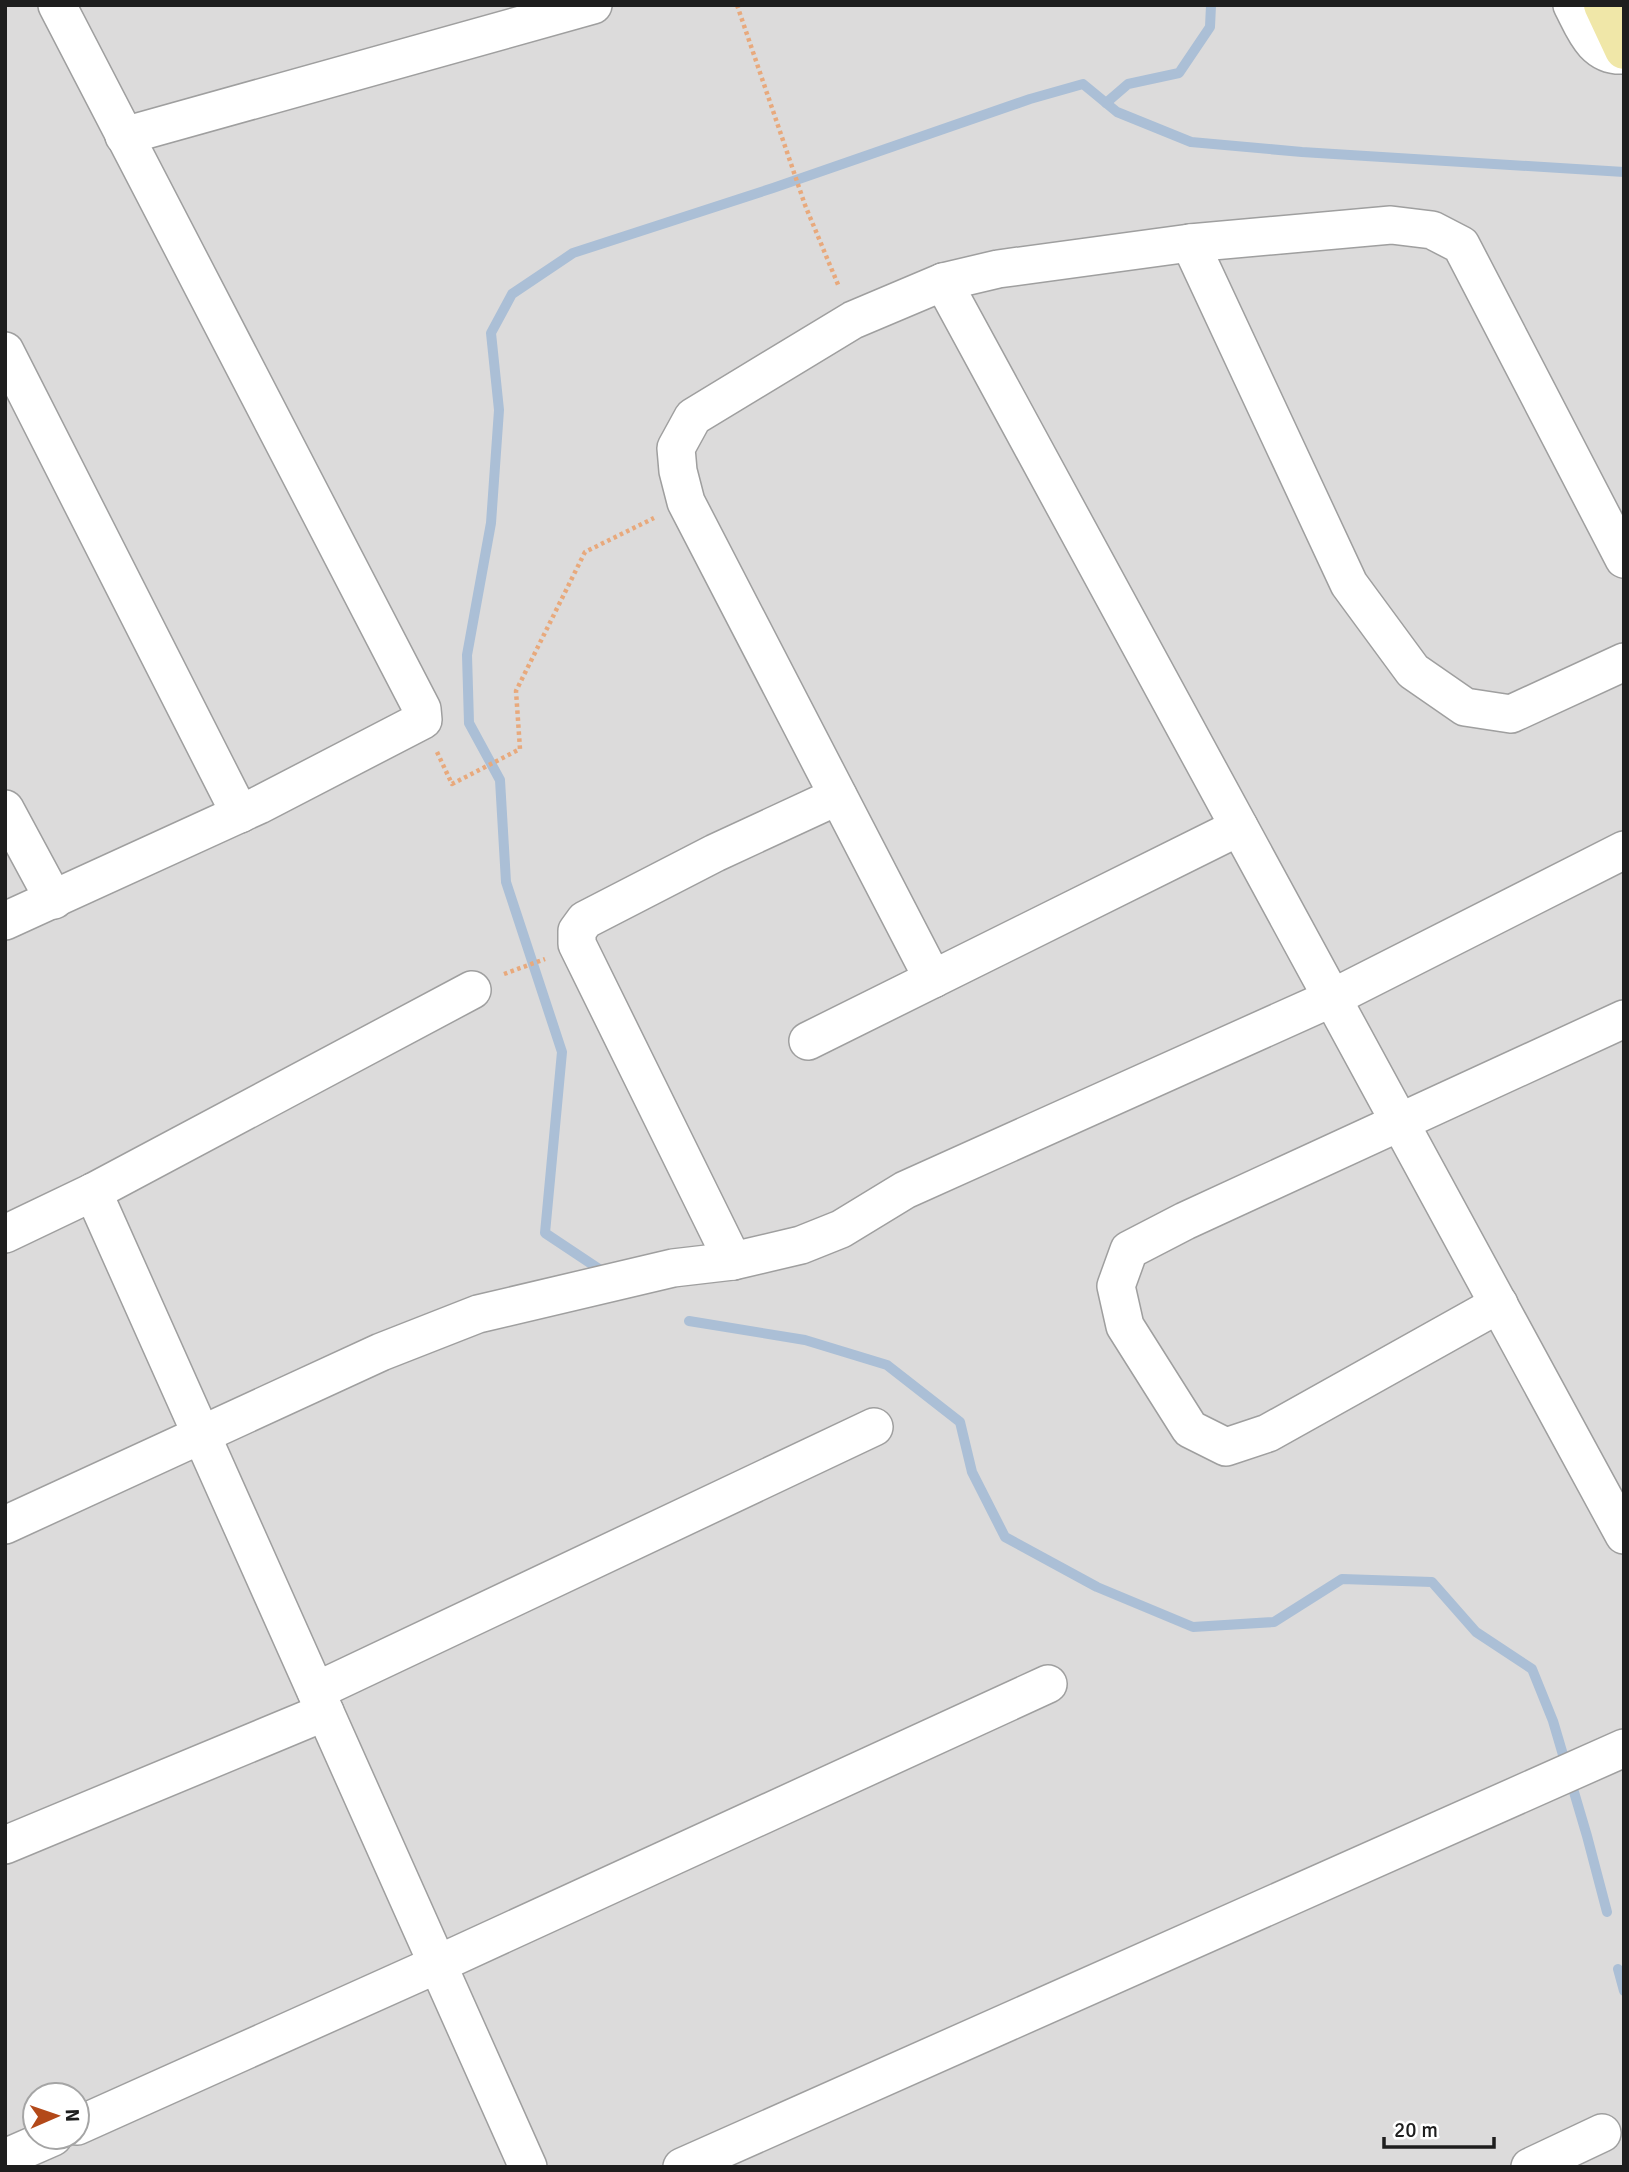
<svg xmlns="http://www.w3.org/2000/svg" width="1629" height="2172" viewBox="0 0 1629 2172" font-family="Signika,sans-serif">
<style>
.residential{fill:#dcdbdb;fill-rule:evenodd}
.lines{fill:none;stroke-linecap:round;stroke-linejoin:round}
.stream{stroke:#abbfd6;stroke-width:10}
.minor-casing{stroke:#9f9f9f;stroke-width:40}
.major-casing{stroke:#858313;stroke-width:42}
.path{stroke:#e8a97c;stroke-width:4.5;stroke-dasharray:3.5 3.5;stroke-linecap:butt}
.minor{stroke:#fff;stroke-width:37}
.major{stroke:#f0e7a8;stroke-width:38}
</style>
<rect width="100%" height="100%" fill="#eeeee5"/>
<path class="residential" d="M 5,5 L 1624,5 L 1624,2167 L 5,2167 ZM 35,2095 L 77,2095 L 77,2137 L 35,2137 Z"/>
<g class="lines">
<g class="stream">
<path d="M 1106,103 L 1128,84 L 1179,73 L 1210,27 L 1211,5"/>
<path d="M 608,1275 L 545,1233 L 562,1052 L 506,882 L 500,780 L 469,723 L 467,655 L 491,523 L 499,410 L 491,333 L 512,294 L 573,253 L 773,188 L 1030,99 L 1083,84 L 1117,112 L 1191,142 L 1302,152 L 1624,172"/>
<path d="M 689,1321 L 805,1340 L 887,1365 L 960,1422 L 972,1472 L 1005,1537 L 1097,1587 L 1193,1627 L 1274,1622 L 1342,1579 L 1432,1582 L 1476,1632 L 1532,1669 L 1553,1721 L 1587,1836 L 1607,1912"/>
<path d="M 1618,1969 L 1624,1991"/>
</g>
<g class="minor-casing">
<g id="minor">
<path d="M 1572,5 C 1584,28 1593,57 1624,55"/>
<path d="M 124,136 L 593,5"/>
<path d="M 1190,243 L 1349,584 L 1413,671 L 1465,707 L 1511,714 L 1624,662"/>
<path d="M 943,282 L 1624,1535"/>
<path d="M 5,351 L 240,814"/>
<path d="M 5,809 L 54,900"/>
<path d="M 5,921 L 259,805 L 423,720 L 422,709 L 57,5"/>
<path d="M 933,979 L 686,502 L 678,471 L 676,448 L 693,417 L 853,320 L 943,282 L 998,269 L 1190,243 L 1391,225 L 1432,230 L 1461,245 L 1624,559"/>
<path d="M 808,1041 L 1239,827"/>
<path d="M 93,1192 L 528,2167"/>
<path d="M 5,1234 L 93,1192 L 472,990"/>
<path d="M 733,1261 L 577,944 L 577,931 L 585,920 L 715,853 L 838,796"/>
<path d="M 1499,1304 L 1268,1433 L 1226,1447 L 1190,1429 L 1125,1326 L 1116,1286 L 1129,1250 L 1185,1221 L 1624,1019"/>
<path d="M 5,1525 L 381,1352 L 478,1314 L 673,1268 L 733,1261 L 801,1245 L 841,1229 L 905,1190 L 1332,998 L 1624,850"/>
<path d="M 316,1691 L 874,1427"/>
<path d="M 5,1845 L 325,1712"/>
<path d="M 77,2126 L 438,1964 L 1048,1684"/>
<path d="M 5,2158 L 53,2137"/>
<path d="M 682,2167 L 1624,1748"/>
<path d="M 1530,2167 L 1602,2133"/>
</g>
</g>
<g class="major-casing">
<path id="major" d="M 1603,5 L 1624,50"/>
</g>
<g class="path">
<path d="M 737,5 L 805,205 L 839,287"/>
<path d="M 437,752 L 452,784 L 520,749 L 516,691 L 585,552 L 654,518"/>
<path d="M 504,974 L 545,959"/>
</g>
<use href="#minor" class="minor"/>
<use href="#major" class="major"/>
</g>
<rect width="1629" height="2172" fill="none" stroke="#1e1e1e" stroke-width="14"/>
<g transform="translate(56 2116) rotate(88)"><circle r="33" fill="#ffffff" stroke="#a5a5a5" stroke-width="2"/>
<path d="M0-5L12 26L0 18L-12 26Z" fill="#b34919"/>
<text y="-10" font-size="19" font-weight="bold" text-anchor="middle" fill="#1e1e1e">N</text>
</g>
<path d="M1384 2137v10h110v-10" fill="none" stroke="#1e1e1e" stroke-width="3.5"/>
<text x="1394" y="2137" font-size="21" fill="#1e1e1e" stroke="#ffffff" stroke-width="5" paint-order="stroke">20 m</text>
</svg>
